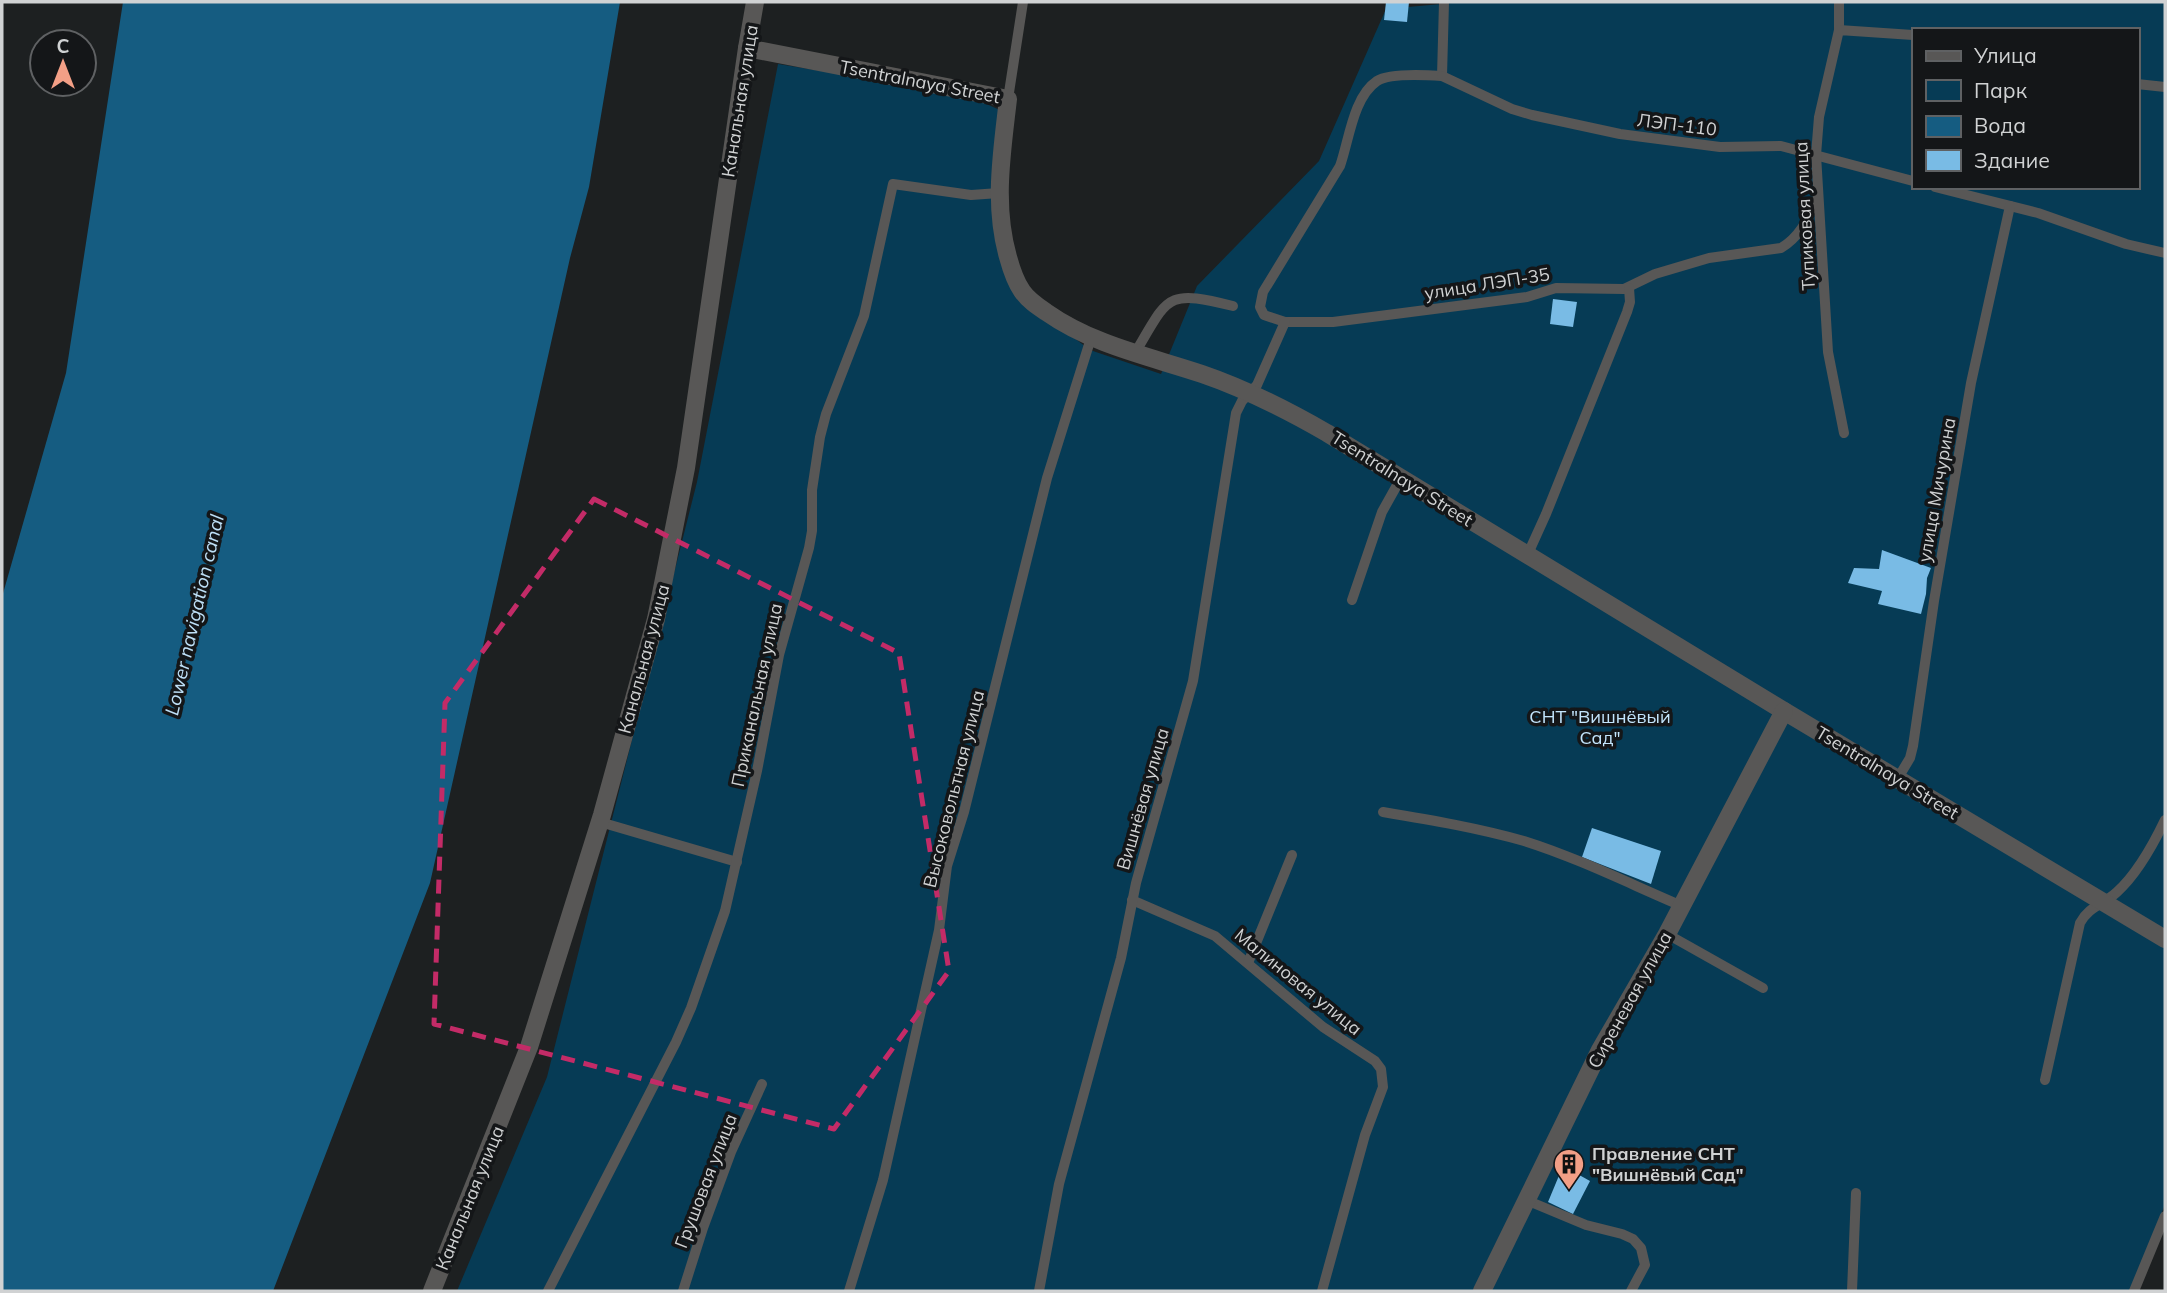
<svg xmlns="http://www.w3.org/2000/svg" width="2167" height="1293" viewBox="0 0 2167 1293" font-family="Mulish,sans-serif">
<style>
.green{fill:#063b55;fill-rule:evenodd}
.water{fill:#155c81}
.building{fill:#79bbe5}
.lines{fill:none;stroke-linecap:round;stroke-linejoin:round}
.lane{stroke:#585756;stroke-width:10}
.street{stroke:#585756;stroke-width:18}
.marked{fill:none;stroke:#c32b67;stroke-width:5;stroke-dasharray:14 9;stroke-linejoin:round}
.labels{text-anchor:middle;stroke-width:7;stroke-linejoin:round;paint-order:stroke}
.street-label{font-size:18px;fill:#d0d2d3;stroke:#141618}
.park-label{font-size:18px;fill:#c3e5fc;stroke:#141618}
.poi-label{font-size:18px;font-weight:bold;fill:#d0d2d3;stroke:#141618;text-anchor:start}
.water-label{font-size:19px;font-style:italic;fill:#bee0f7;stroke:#141618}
</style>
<rect width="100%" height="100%" fill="#1d2021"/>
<path class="green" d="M 1463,2 L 2165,2 L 2165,1204 L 2150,1246 L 2129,1291 L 457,1291 L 547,1077 L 697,482 L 778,64 L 964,94 L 1011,115 L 1002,228 L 1019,296 L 1090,350 L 1161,374 L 1197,286 L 1319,161 L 1386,9 ZM 1913,30 L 2137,30 L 2137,187 L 1913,187 Z"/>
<path class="water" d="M 123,2 L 620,2 L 589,187 L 570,258 L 430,883 L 273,1291 L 2,1291 L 2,597 L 66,373 Z"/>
<g class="building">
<path d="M 1386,2 L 1409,2 L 1407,22 L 1384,20 Z"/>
<path d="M 1553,299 L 1577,302 L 1573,327 L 1550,324 Z"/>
<path d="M 1882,550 L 1931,568 L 1927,578 L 1926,594 L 1921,614 L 1878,604 L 1882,591 L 1848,583 L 1854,568 L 1879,569 Z"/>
<path d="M 1592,828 L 1661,851 L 1651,884 L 1582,857 Z"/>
<path d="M 1563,1166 L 1590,1181 L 1573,1214 L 1548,1202 Z"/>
</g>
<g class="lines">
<g class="lane">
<path d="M 1444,2 L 1442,76 C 1427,75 1389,73 1377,81 C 1353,97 1349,141 1340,166 L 1263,292 L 1260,307 L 1264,315 L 1285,322 L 1333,322 L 1527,297 L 1556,288 L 1624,289 L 1655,274 L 1709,258 L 1781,248 C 1801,236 1808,218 1818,197"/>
<path d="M 1839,30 L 1839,2"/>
<path d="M 1442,76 L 1512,109 L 1532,115 L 1620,134 L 1720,147 L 1781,146 L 1913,181"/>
<path d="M 2137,84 L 2165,87"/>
<path d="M 1008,99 L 1023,2"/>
<path d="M 1935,187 L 2038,213 L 2126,244 L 2165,253"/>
<path d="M 1135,353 C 1169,296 1165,289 1233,306"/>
<path d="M 1844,433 L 1828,352 L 1816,155 L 1819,117 L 1839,30 L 1913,35"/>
<path d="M 1527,556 L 1546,514 L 1627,312 L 1630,302 L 1629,288"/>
<path d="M 1352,600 L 1382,512 L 1401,478"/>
<path d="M 1898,778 L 1910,758 L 1913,746 L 1934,601 L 1971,383 L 2010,206"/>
<path d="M 1383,812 C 1431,820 1478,828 1524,841 C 1578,858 1630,884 1682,906"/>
<path d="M 600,822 L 737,862"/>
<path d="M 1132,900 L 1215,936 L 1323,1027 L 1375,1061 L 1381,1069 L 1383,1087 L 1365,1135 L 1322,1291"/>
<path d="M 1667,934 L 1763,988"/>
<path d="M 1248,963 L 1292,855"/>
<path d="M 2045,1080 L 2080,923 C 2089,906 2103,905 2117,892 C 2136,875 2154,843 2165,820"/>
<path d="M 1526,1200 L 1586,1225 L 1622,1234 L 1633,1239 L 1641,1248 L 1645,1265 L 1631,1291"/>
<path d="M 548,1291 L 676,1042 L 691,1008 L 725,911 L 757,771 L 779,655 L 809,548 L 812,531 L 812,490 L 820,437 L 826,414 L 864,316 L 893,184 L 971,195 L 999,193"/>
<path d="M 683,1291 L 703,1228 L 731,1152 L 762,1084"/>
<path d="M 849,1291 L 883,1180 L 939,930 L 947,866 L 964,812 L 1047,478 L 1091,338"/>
<path d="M 1039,1291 L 1059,1184 L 1121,958 L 1136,883 L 1193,681 L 1236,413 L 1242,401 L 1257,385 L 1285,322"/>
<path d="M 1852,1291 L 1856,1193"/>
<path d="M 2134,1291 L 2165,1216"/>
</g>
<g class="street">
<path d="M 747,48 L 1008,99 C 1002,152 993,205 1008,257 C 1011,268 1015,281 1022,291 C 1028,300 1037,306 1046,312 C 1093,345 1148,356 1202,374 C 1246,389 1287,410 1327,433 L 1784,711 L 2165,939"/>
<path d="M 432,1291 L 529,1047 L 602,815 L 656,619 L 686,468 L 747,48 L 755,2"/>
<path d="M 1482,1291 L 1600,1050 L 1667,934 L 1784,711"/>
</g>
</g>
<path class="marked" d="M 594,499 L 899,653 L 949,971 L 834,1129 L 434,1024 L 445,703 Z"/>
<defs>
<g id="building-pin" transform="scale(1.575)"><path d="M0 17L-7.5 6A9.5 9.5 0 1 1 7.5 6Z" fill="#f39f86" stroke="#141618"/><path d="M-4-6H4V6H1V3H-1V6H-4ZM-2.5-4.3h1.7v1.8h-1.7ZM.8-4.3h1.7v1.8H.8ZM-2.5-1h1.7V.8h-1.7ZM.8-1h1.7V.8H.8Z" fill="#111"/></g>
</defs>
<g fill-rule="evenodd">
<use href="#building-pin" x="1569" y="1164"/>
</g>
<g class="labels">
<g class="street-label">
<text transform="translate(920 82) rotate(11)" y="6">Tsentralnaya Street</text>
<text transform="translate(740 101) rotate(-81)" y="6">Канальная улица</text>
<text transform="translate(1677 125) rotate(7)" y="6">ЛЭП-110</text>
<text transform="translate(1805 216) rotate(-93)" y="6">Тупиковая улица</text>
<text transform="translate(1487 284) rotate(-9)" y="6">улица ЛЭП-35</text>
<text transform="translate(1402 479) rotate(32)" y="6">Tsentralnaya Street</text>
<text transform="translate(1937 490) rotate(-80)" y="6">улица Мичурина</text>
<text transform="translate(644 659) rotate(-75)" y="6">Канальная улица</text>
<text transform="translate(757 695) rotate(-78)" y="6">Приканальная улица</text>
<text transform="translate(1887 773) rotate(31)" y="6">Tsentralnaya Street</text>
<text transform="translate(954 789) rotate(-76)" y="6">Высоковольтная улица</text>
<text transform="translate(1143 799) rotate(-74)" y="6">Вишнёвая улица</text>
<text transform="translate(1298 982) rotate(39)" y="6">Малиновая улица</text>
<text transform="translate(1630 1000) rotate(-61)" y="6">Сиреневая улица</text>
<text transform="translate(706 1181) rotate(-69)" y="6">Грушовая улица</text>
<text transform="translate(470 1198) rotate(-68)" y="6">Канальная улица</text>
</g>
<g class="park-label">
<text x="1600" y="723">СНТ "Вишнёвый<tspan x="1600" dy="21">Сад"</tspan></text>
</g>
<g class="poi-label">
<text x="1592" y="1160">Правление СНТ<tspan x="1592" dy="21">"Вишнёвый Сад"</tspan></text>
</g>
<g class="water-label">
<text transform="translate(194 615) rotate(-77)" y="7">Lower navigation canal</text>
</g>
</g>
<rect width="2167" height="1293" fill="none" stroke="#d0d2d3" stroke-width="7"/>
<rect x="1912" y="28" width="228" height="161" fill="#141618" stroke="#5f6163" stroke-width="2"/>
<rect x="1926" y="51" width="35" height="10" fill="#585756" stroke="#5f6163" stroke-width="2"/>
<text x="1974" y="63" font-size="21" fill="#d0d2d3">Улица</text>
<rect x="1926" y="80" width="35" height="21" fill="#063b55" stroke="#5f6163" stroke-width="2"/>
<text x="1974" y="98" font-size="21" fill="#d0d2d3">Парк</text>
<rect x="1926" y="116" width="35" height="21" fill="#155c81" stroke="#5f6163" stroke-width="2"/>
<text x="1974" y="133" font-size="21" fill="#d0d2d3">Вода</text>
<rect x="1926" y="150" width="35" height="21" fill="#79bbe5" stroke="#5f6163" stroke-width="2"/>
<text x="1974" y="168" font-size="21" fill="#d0d2d3">Здание</text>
<g transform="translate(63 63)"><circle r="33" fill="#141618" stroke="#5f6163" stroke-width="2"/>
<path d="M0-5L12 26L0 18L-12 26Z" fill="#f39f86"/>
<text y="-10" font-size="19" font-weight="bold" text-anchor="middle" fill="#d0d2d3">С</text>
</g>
</svg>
